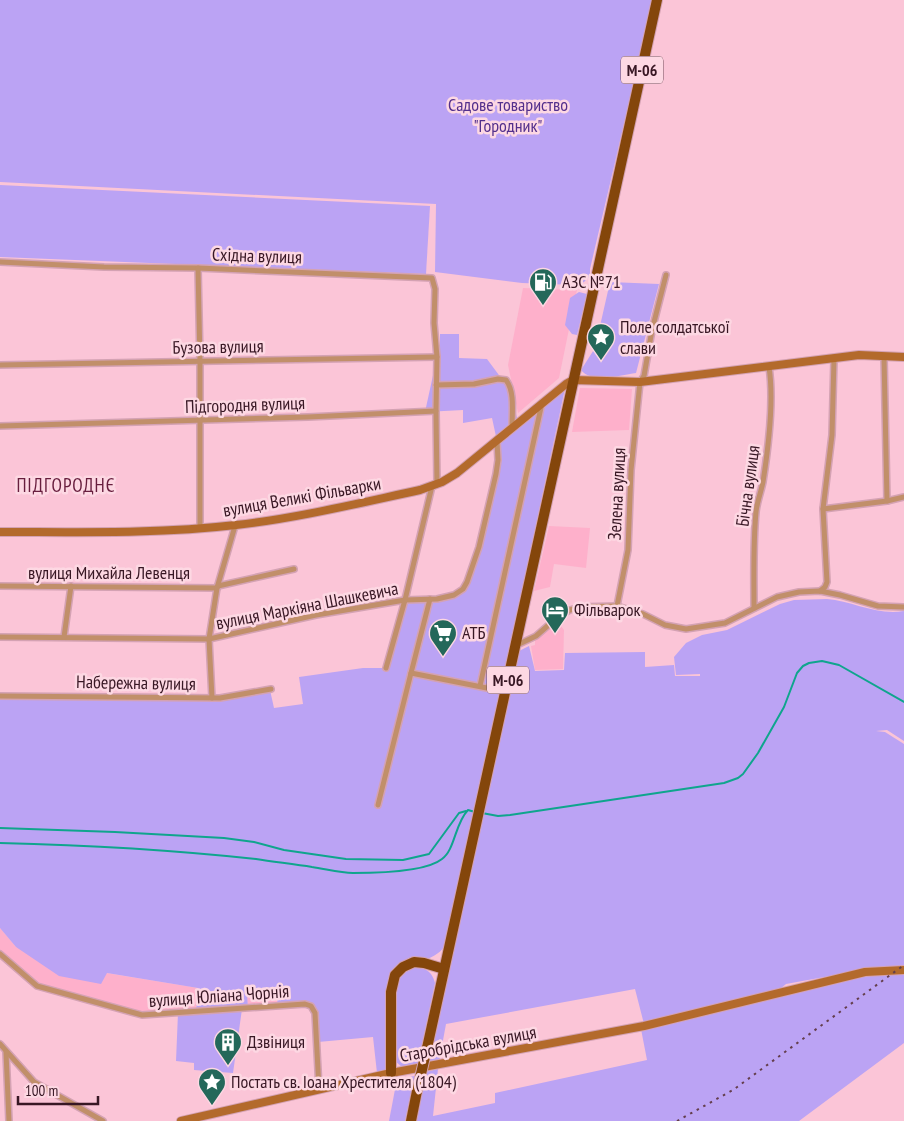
<svg xmlns="http://www.w3.org/2000/svg" width="904" height="1121" viewBox="0 0 904 1121" font-family="'PT Sans Narrow',sans-serif">
<style>
.built{fill:#feb0cb}
.green{fill:#bba3f4;fill-rule:evenodd}
.lines{fill:none;stroke-linecap:round;stroke-linejoin:round}
.stream{stroke:#0fa58d;stroke-width:2}
.street-casing{stroke:#d4a2b3;stroke-width:8}
.secondary-casing{stroke:#d4a2b3;stroke-width:10}
.highway-casing{stroke:#d4a2b3;stroke-width:12}
.street{stroke:#c18f6a;stroke-width:5}
.secondary{stroke:#b36a2c;stroke-width:8}
.highway{stroke:#84460b;stroke-width:10}
.rail{stroke:#643e4c;stroke-width:2;stroke-dasharray:2.5 5;stroke-linecap:butt}
.highway-bridge-casing{stroke:#d4a2b3;stroke-width:12;stroke-linecap:butt}
.highway-bridge{stroke:#84460b;stroke-width:10}
.labels{text-anchor:middle;stroke-width:5;stroke-linejoin:round;paint-order:stroke}
.shield{fill:#fdd8e3;stroke:#73515d;stroke-width:1}
.shield-label{font-size:16px;font-weight:bold;fill:#381724}
.park-label{font-size:18px;fill:#532f8c;stroke:#fdd8e3}
.street-label{font-size:18px;fill:#381724;stroke:#fdd8e3}
.poi-label{font-size:18px;fill:#381724;stroke:#fdd8e3;text-anchor:start}
.neighbourhood-label{font-size:19px;letter-spacing:1px;fill:#681e3e;stroke:#fdd8e3}
</style>
<rect width="100%" height="100%" fill="#fbc5d7"/>
<g class="built">
<path d="M 523,288 L 577,290 L 559,378 L 518,413 L 508,365 Z"/>
<path d="M 580,388 L 632,389 L 629,430 L 572,432 Z"/>
<path d="M 549,526 L 590,528 L 586,568 L 554,564 L 550,587 L 534,591 Z"/>
<path d="M 555,618 L 564,630 L 563,669 L 535,670 L 531,646 L 535,645 L 535,640 Z"/>
<path d="M 0,928 L 16,947 L 106,973 L 198,988 L 196,1011 L 142,1015 L 37,986 L 0,954 Z"/>
<path d="M 276,992 L 278,1006 L 248,1008 L 247,993 Z"/>
</g>
<g class="green">
<path d="M 0,0 L 653,0 L 590,269 L 590,276 L 584,282 L 576,285 L 522,283 L 435,272 L 436,204 L 0,182 Z"/>
<path d="M 0,185 L 430,206 L 426,274 L 0,257 Z"/>
<path d="M 610,282 L 659,284 L 636,373 C 621,375 592,384 581,370 L 595,348 Z"/>
<path d="M 579,292 L 587,294 L 577,335 L 572,334 L 565,325 L 570,298 Z"/>
<path d="M 440,334 L 459,334 L 459,358 L 487,359 L 510,390 L 518,422 L 566,384 L 500,694 L 444,947 C 434,961 414,962 398,967 L 386,1071 L 377,1073 L 373,1037 L 318,1042 L 311,1006 L 278,1006 L 276,992 L 247,994 L 248,1008 L 242,1009 L 233,1073 L 194,1070 L 194,1063 L 176,1061 L 178,1013 L 196,1012 L 198,988 L 107,973 L 101,984 L 59,976 L 16,947 L 0,928 L 0,698 L 212,701 L 270,690 L 274,708 L 303,704 L 299,677 L 363,668 L 386,668 L 405,600 L 454,595 L 467,582 L 496,474 L 497,441 L 492,418 L 463,423 L 463,410 L 425,412 L 437,357 L 440,357 Z"/>
<path d="M 827,599 C 852,601 878,616 904,611 L 904,741 L 887,730 L 876,731 L 885,732 L 904,744 L 904,1043 L 799,1121 L 414,1121 L 425,1072 L 438,1069 L 433,1116 L 495,1103 L 495,1093 L 647,1060 L 641,1029 L 644,1024 L 635,989 L 446,1024 L 439,1062 L 426,1064 L 519,651 L 529,646 L 535,671 L 564,670 L 565,653 L 645,652 L 645,667 L 674,665 L 675,676 L 700,676 L 700,674 L 676,675 L 674,657 L 686,643 L 702,635 L 727,630 L 780,604 L 794,600 ZM 841,974 L 816,988 L 769,998 L 786,984 Z"/>
<path d="M 410,967 C 423,967 431,969 435,983 L 418,1064 L 402,1067 L 395,1061 L 394,992 L 398,977 Z"/>
<path d="M 415,1076 L 405,1121 L 389,1121 L 397,1079 Z"/>
</g>
<g class="lines">
<g class="stream">
<path d="M 482,813 L 498,816 L 510,815 L 724,783 L 738,778 L 743,774 L 758,753 L 784,707 L 797,673 L 803,666 L 809,663 L 822,661 L 839,665 L 904,702"/>
<path d="M 0,828 L 115,832 L 224,838 L 254,842 L 284,850 L 346,859 L 403,860 L 429,854 L 459,813 L 466,811"/>
<path d="M 0,843 C 85,845 172,850 256,859 C 275,862 294,864 312,867 C 326,869 340,873 353,873 C 375,873 426,872 442,859 C 455,850 455,823 468,810 L 475,812"/>
</g>
<g class="street-casing">
<g id="street">
<path d="M 0,262 L 104,267 L 198,268 L 432,278 L 435,289 L 434,323 L 437,357 L 436,411 L 437,484"/>
<path d="M 198,268 L 200,362 L 200,528"/>
<path d="M 884,357 L 887,501"/>
<path d="M 0,365 L 437,357"/>
<path d="M 436,385 L 474,384 L 498,379 L 506,380 C 515,392 512,412 512,427"/>
<path d="M 0,426 L 308,417 L 436,411"/>
<path d="M 823,509 L 887,501 L 904,497"/>
<path d="M 0,586 L 217,588"/>
<path d="M 218,586 L 294,569"/>
<path d="M 820,591 L 825,587 L 827,582 L 823,509 L 832,435 L 834,359"/>
<path d="M 617,606 L 628,550 L 631,470 L 640,382 L 644,376 L 652,330 L 666,275"/>
<path d="M 754,608 C 754,576 753,544 756,512 C 757,502 761,492 763,482 C 768,450 774,399 769,367"/>
<path d="M 0,637 L 209,639 L 316,615 L 405,600 L 437,599 L 454,595 L 463,589 L 467,582 L 479,547 L 496,474 L 498,460 L 497,441"/>
<path d="M 64,637 L 71,586"/>
<path d="M 515,646 L 536,636 L 559,616 L 570,610 L 580,607 L 617,606 L 643,614 L 665,625 L 686,629 L 725,623 L 777,597 L 799,592 L 820,591 L 840,595 L 878,606 L 904,607"/>
<path d="M 386,668 L 405,600 L 432,486"/>
<path d="M 411,673 L 430,599"/>
<path d="M 480,686 L 542,403"/>
<path d="M 0,696 L 220,698 L 271,689"/>
<path d="M 212,698 L 209,639 L 217,588 L 235,526"/>
<path d="M 378,805 L 411,673 L 507,692"/>
<path d="M 0,954 L 37,986 L 142,1015 L 305,1004 L 311,1006 L 315,1013 L 319,1089"/>
<path d="M 0,1044 L 34,1082 L 103,1121"/>
<path d="M 6,1052 L 9,1121"/>
</g>
</g>
<g class="secondary-casing">
<g id="secondary">
<path d="M 0,532 C 79,532 158,534 236,525 C 298,518 359,503 420,490 L 442,482 L 457,473 L 566,384 L 573,380 L 640,382 L 859,355 L 904,357"/>
<path d="M 181,1121 L 391,1073 L 644,1026 L 865,972 L 904,970"/>
</g>
</g>
<g class="highway-casing">
<g id="highway">
<path d="M 427,1048 L 657,0"/>
<path d="M 391,1073 L 391,992 L 395,975 L 403,967 L 414,962 L 424,963 L 444,969"/>
<path d="M 411,1121 L 417,1091"/>
</g>
</g>
<use href="#street" class="street"/>
<use href="#secondary" class="secondary"/>
<use href="#highway" class="highway"/>
<path class="rail" d="M 677,1121 L 733,1090 L 904,965"/>
<g class="highway-bridge-casing">
<path id="highway-bridge" d="M 417,1091 L 427,1048"/>
</g>
<use href="#highway-bridge" class="highway-bridge"/>
</g>
<defs>
<g id="fuel-pin" transform="scale(1.4375)"><path d="M0 17L-7.5 6A9.5 9.5 0 1 1 7.5 6Z" fill="#24685a" stroke="#fdd8e3"/><path d="M-5.5-6h7V0h2V4h1.3V-2.5L3-4.5l.8-.8L6-3V5H2.5V1h-1V6h-7ZM-4.2-4.7v3.2H.2V-4.7Z" fill="#fff"/></g>
<g id="sight-pin" transform="scale(1.4375)"><path d="M0 17L-7.5 6A9.5 9.5 0 1 1 7.5 6Z" fill="#24685a" stroke="#fdd8e3"/><path d="M0-6L1.8-2.2L6-1.7L2.9 1.2L3.7 5.4L0 3.3L-3.7 5.4L-2.9 1.2L-6-1.7L-1.8-2.2Z" fill="#fff"/></g>
<g id="hotel-pin" transform="scale(1.4375)"><path d="M0 17L-7.5 6A9.5 9.5 0 1 1 7.5 6Z" fill="#24685a" stroke="#fdd8e3"/><path d="M-6-4.5h1.5V1H6V5H4.5V3h-9V5H-6ZM-4 0a1.8 1.8 0 1 1 3.6 0ZM.5 0V-2.5h3Q6-2.5 6 0Z" fill="#fff"/></g>
<g id="supermarket-pin" transform="scale(1.4375)"><path d="M0 17L-7.5 6A9.5 9.5 0 1 1 7.5 6Z" fill="#24685a" stroke="#fdd8e3"/><path d="M-6-5.5h2.5l.6 2H6L4.5 2H-2.5L-4.4-4H-6ZM-1.5 3.2a1.3 1.3 0 1 0 .1 0ZM3 3.2a1.3 1.3 0 1 0 .1 0Z" fill="#fff"/></g>
<g id="building-pin" transform="scale(1.4375)"><path d="M0 17L-7.5 6A9.5 9.5 0 1 1 7.5 6Z" fill="#24685a" stroke="#fdd8e3"/><path d="M-4-6H4V6H1V3H-1V6H-4ZM-2.5-4.3h1.7v1.8h-1.7ZM.8-4.3h1.7v1.8H.8ZM-2.5-1h1.7V.8h-1.7ZM.8-1h1.7V.8H.8Z" fill="#fff"/></g>
</defs>
<g fill-rule="evenodd">
<use href="#fuel-pin" x="543" y="282"/>
<use href="#sight-pin" x="601" y="337"/>
<use href="#hotel-pin" x="555" y="610"/>
<use href="#supermarket-pin" x="443" y="633"/>
<use href="#building-pin" x="228" y="1042"/>
<use href="#sight-pin" x="212" y="1082"/>
</g>
<g class="labels">
<g class="shield">
<rect x="621" y="56.5" width="42" height="27" rx="4"/>
<rect x="487" y="666.5" width="42" height="27" rx="4"/>
</g>
<g class="shield-label">
<text x="642" y="76">М-06</text>
<text x="508" y="686">М-06</text>
</g>
<g class="park-label">
<text x="508" y="111">Садове товариство<tspan x="508" dy="21">"Городник"</tspan></text>
</g>
<g class="street-label">
<text transform="translate(257 256) rotate(2)" y="6">Східна вулиця</text>
<text transform="translate(218 347) rotate(-1)" y="6">Бузова вулиця</text>
<text transform="translate(245 405) rotate(-2)" y="6">Підгородня вулиця</text>
<text transform="translate(748 486) rotate(-82)" y="6">Бічна вулиця</text>
<text transform="translate(617 494) rotate(-87)" y="6">Зелена вулиця</text>
<text transform="translate(302 497) rotate(-10)" y="6">вулиця Великі Фільварки</text>
<text x="109" y="579">вулиця Михайла Левенця</text>
<text transform="translate(307 606) rotate(-11)" y="6">вулиця Маркіяна Шашкевича</text>
<text transform="translate(136 683) rotate(1)" y="6">Набережна вулиця</text>
<text transform="translate(219 996) rotate(-4)" y="6">вулиця Юліана Чорнія</text>
<text transform="translate(468 1044) rotate(-10)" y="6">Старобрідська вулиця</text>
</g>
<g class="poi-label">
<text x="562" y="288">АЗС №71</text>
<text x="620" y="333">Поле солдатської<tspan x="620" dy="21">слави</tspan></text>
<text x="574" y="616">Фільварок</text>
<text x="462" y="639">АТБ</text>
<text x="247" y="1048">Дзвіниця</text>
<text x="231" y="1088">Постать св. Іоана Хрестителя (1804)</text>
</g>
<g class="neighbourhood-label">
<text x="66" y="492">ПІДГОРОДНЄ</text>
</g>
</g>
<path d="M18 1096v8h80v-8" fill="none" stroke="#381724" stroke-width="2.5"/>
<text x="25" y="1096" font-size="15" fill="#381724" stroke="#fdd8e3" stroke-width="4" paint-order="stroke">100 m</text>
</svg>
